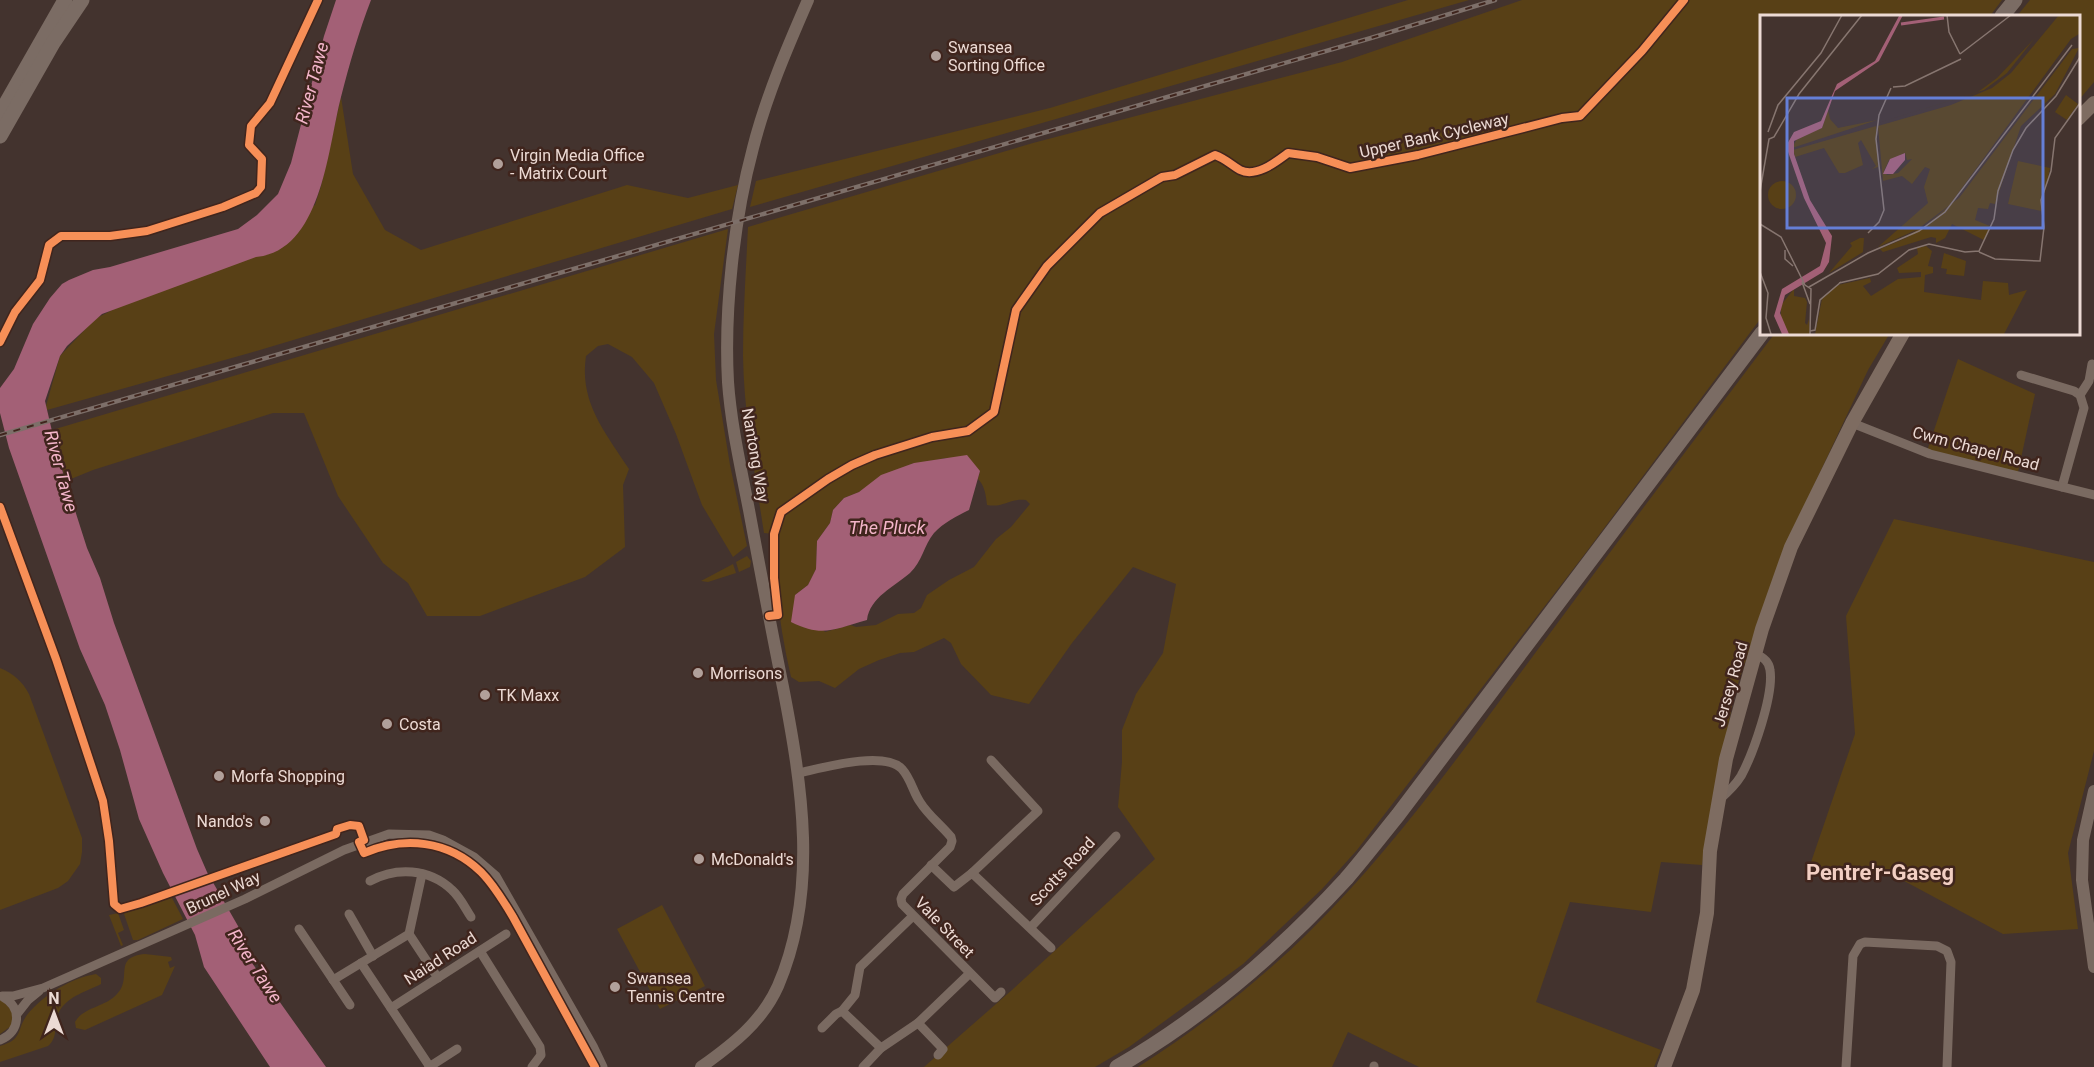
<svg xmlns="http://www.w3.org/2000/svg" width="2094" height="1067" viewBox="0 0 2094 1067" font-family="Roboto,sans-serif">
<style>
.green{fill:#584016;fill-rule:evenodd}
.water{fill:#a36076}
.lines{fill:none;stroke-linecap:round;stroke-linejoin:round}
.minor{stroke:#7a6a61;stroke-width:9}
.tertiary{stroke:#7a6a61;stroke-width:12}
.secondary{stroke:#7e6c61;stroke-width:14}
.primary{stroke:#7b6c64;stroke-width:15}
.rail-casing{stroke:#7d6f69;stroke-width:4.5}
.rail{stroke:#40251d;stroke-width:2;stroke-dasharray:7;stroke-linecap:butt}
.cycleway-casing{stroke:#40251d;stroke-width:11}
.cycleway{stroke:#f78f57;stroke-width:8}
.poi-dot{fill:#b1a09a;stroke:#40251d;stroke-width:2}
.labels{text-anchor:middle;stroke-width:5;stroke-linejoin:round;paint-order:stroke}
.poi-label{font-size:16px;fill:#ecdad4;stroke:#40251d;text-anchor:start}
.street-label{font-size:16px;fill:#ecdad4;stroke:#40251d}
.water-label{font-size:18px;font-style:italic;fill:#f3b5c9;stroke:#40251d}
.district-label{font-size:22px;font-weight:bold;fill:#f2cfc3;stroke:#40251d}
.inset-river{fill:none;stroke:#a36076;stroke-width:3}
.inset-road{fill:none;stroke:#877670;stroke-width:1.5}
.view{fill:#657fd7;fill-opacity:0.15;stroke:#657fd7;stroke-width:3}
.inset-edge{fill:none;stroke:#ecdad4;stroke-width:3}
</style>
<rect width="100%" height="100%" fill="#43332e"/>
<g class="green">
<path d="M 1408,0 L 1469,0 L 750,207 L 756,181 L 1050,108 Z"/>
<path d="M 1522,0 L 2002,0 L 1990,16 L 1761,16 L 1761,318 L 1584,555 L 1357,850 L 1322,889 L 1243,964 L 1129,1047 L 1095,1067 L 924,1067 L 1012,990 L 1155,859 L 1118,807 L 1122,762 L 1122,730 L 1136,694 L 1163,653 L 1176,584 L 1133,567 L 1072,643 L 1029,704 L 991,695 L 961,664 L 951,643 L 944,638 L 914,652 L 900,653 L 879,660 L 859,669 L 835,688 L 819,681 L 799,682 L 791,677 C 784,647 779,616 776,585 C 775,568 779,550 773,534 L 764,533 C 755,474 744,415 743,356 C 743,313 746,270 748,227 L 1033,143 L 1342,62 ZM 945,458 L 980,471 L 978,479 C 985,486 986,496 987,505 C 1004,508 1009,498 1026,500 L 1030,504 L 1011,527 L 996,539 L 974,567 L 949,580 L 927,595 L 921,608 L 914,613 L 898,614 L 876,625 L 856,627 L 850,625 L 825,632 L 795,595 L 808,585 L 816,569 L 817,541 L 830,523 L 833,510 L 844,498 L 859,492 L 881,477 L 914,463 L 923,463 Z"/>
<path d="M 2030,0 L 2094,0 L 2094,82 L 2078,101 L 2078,16 L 2017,16 Z"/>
<path d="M 341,97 L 353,174 L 385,230 L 421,250 L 627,185 L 688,198 L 738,185 L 732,209 L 253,352 L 47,410 L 46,406 L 60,356 L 95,319 L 315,205 L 321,186 Z"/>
<path d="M 728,229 L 714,334 L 716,380 L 730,465 L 747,546 L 733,557 L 702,505 L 676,434 L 654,383 L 632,357 L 608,344 L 598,346 L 586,356 C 579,402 605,432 629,469 L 623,485 L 625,547 L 585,577 L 480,616 L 427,616 L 408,583 L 383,563 L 338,496 L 304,413 L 273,413 L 93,470 L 66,481 L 52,430 Z"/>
<path d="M 1775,333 L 1890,333 L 1868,370 L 1784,549 L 1734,695 L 1702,865 L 1661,862 L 1651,912 L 1570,902 L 1536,1002 L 1661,1050 L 1654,1067 L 1419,1067 L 1348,1032 L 1332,1067 L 1138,1067 C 1199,1028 1256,984 1308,933 C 1399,844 1472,737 1548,636 C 1623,534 1699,434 1775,333 Z"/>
<path d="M 1958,359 L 2035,394 L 2018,472 L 1927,451 Z"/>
<path d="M 1894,519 L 2094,562 L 2094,751 L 2068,853 L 2078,929 L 2003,934 L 1893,875 L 1809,868 L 1855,734 L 1846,616 Z"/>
<path d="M 747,556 L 751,561 L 750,567 L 739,572 L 736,562 Z"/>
<path d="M 733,564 L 736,573 L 708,582 L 701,581 Z"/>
<path d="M 0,668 C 14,674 22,681 29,694 L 82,838 L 82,852 L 80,864 L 68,881 L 58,888 L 0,910 Z"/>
<path d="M 171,896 L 183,919 L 138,940 L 133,940 L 124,914 L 125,911 Z"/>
<path d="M 662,905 L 705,986 L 660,1009 L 617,929 Z"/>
<path d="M 118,913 L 124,930 L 118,933 L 123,945 L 121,946 L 109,915 Z"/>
<path d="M 145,954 L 171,957 L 172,960 L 168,962 L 170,968 L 175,966 L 162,995 L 85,1030 L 76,1028 L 75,1022 C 83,1007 106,1007 117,994 C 133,978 112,957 145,954 Z"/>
<path d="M 96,974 L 101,978 L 101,984 C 86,992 70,995 60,1010 C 52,1023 60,1036 48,1046 L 0,1062 L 0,1046 C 24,1039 16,1030 27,1015 C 43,995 71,978 96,974 Z"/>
<path d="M 0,998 L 14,1013 L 11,1026 L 0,1034 Z"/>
</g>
<g class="water">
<path d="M 336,0 L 371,0 C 359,31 349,65 341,97 C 328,147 322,251 256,257 L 102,314 L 67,346 L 60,356 L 45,401 L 58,457 L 87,548 L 100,578 L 114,623 L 197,849 L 207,872 L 238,926 L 252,963 L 326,1067 L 270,1067 L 204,967 L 195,935 L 163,873 L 139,819 L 120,750 L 105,705 L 80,649 L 9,448 L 0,413 L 0,388 L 14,369 L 33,324 L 50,298 L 62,284 L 69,280 L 93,270 L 110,267 L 238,229 L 257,215 L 278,194 L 291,163 L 324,36 Z"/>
<path d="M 967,455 L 980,471 L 969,510 C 957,516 943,523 934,533 C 924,545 922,562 910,573 C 894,587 870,597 867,620 C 834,629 823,638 791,622 L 795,595 L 808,585 L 816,569 L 817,541 L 830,523 L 833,510 L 844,498 L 859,492 L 881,475 L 914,463 Z"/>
</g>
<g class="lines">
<g class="minor">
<path d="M 2021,375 L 2074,391 L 2080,395 L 2084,408 L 2062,487"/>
<path d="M 2080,395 L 2089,381 L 2092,364"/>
<path d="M 1852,423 L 1930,454 L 2094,495"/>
<path d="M 799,773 C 822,768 884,750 902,769 C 911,779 913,792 920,802 C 928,815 941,825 951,837 L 952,841 L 950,847 L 903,894 L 901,899 L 902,904 L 995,998 L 1001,992"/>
<path d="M 1719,800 C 1727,793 1735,786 1741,776 C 1753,754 1774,695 1770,670 C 1769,661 1763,657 1755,654"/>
<path d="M 931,865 L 954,887 L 972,873 L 1051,948"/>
<path d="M 972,873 L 1038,811 L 991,760"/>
<path d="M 370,881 C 396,867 429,868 452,890 C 460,897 465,908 471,917"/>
<path d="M 349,914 L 373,956"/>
<path d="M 1031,927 L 1116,836"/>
<path d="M 299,929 L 350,1005"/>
<path d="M 409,934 L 422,874"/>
<path d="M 409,934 L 438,978"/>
<path d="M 480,951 L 540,1047 L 541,1055 L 532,1067"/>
<path d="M 361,963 L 430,1067"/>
<path d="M 333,980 L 409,934"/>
<path d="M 2,996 L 13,996 L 43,988 L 245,899 L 344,850 L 389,834 L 429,835 L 443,840 L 474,857 L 496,876 L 593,1046 L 603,1067"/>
<path d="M 391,1008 L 506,934"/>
<path d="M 842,1011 L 855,995 L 860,967 L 913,916"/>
<path d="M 17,1014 L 28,1000 L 39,991"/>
<path d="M 918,1023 L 943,1049 L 938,1055"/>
<path d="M 822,1028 L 836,1014 L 842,1011 L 881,1048"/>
<path d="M 0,1040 C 21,1032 22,1007 3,997"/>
<path d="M 429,1067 L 457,1049"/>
<path d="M 863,1067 L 881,1048 L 918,1023 L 969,974"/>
<path d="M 1374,1067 L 1374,1066"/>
<path d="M 1846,1067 L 1853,956 L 1860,944 L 1865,942 L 1937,946 L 1947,951 L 1951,962 L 1947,1067"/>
</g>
<g class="tertiary">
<path d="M 2094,791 L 2083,840 L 2082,880 L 2094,967"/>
<path d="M 701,1067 C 732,1045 762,1022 778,986 C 819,891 802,785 783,687 C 771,628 760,569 749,510 C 741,468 731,425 728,382 C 724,309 734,219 753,148 C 766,97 787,48 808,0"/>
</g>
<g class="secondary">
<path d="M 2078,119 L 2094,103"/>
<path d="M 1664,1067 L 1693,990 L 1707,913 L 1710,851 L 1726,759 L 1762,629 L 1791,547 L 1852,423 L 1903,333"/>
</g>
<g class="primary">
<path d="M 2002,16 L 2015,0"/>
<path d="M 0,114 L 65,0"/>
<path d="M 0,136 L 53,43 L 82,0"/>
<path d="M 1117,1067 C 1202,1018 1280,951 1346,879 C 1364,858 1381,836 1398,815 L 1762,333"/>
</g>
<g class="rail-casing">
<path id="rail" d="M 0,435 L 1371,38 L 1495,0"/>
</g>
<use href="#rail" class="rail"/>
<g class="cycleway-casing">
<g id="cycleway">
<path d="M 0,342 L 15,312 L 40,280 L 49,245 L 61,236 L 110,236 L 147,231 L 223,207 L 256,193 L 261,187 L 262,159 L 249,145 L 251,126 L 270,103 L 318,0"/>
<path d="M 0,507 L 56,659 L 103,801 L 109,841 L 114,904 L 120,909 L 141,903 L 336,834 L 337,829 L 350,825 L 359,826 L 364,840 L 359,842 L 364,853 C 404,836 448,840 481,872 C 494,885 504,902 513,917 L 595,1067"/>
<path d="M 769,616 L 778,615 L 774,578 L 774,534 L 781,512 L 828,479 L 852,465 L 875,455 L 932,437 L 968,431 L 994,412 L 1016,310 L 1047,266 L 1100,213 L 1162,177 L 1175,175 L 1215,155 C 1226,159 1231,165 1240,170 C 1256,178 1276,162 1288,153 L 1317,157 L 1350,168 L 1418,155 L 1562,118 L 1580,116 L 1642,51 L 1684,0"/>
</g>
</g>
<use href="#cycleway" class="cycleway"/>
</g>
<g class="poi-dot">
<circle cx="936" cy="56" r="6"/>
<circle cx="498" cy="164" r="6"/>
<circle cx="698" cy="673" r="6"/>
<circle cx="485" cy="695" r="6"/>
<circle cx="387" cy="724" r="6"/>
<circle cx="219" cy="776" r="6"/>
<circle cx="265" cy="821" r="6"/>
<circle cx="699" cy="859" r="6"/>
<circle cx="615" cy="987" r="6"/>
</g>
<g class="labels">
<g class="poi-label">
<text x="948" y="53">Swansea<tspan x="948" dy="18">Sorting Office</tspan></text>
<text x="510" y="161">Virgin Media Office<tspan x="510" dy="18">- Matrix Court</tspan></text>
<text x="710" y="679">Morrisons</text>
<text x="497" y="701">TK Maxx</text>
<text x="399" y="730">Costa</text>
<text x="231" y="782">Morfa Shopping</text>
<text x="253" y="827" text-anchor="end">Nando's</text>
<text x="711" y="865">McDonald's</text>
<text x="627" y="984">Swansea<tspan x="627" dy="18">Tennis Centre</tspan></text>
</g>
<g class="street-label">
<text transform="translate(1434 135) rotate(-13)" y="6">Upper Bank Cycleway</text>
<text transform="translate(1976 448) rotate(15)" y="6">Cwm Chapel Road</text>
<text transform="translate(756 455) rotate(80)" y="6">Nantong Way</text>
<text transform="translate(1730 684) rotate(-74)" y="6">Jersey Road</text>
<text transform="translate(1062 871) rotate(-47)" y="6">Scotts Road</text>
<text transform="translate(223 892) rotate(-25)" y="6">Brunel Way</text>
<text transform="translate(945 927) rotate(46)" y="6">Vale Street</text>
<text transform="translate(440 958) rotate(-33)" y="6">Naiad Road</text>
</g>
<g class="water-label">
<text transform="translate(312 83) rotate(-75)" y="6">River Tawe</text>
<text transform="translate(61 471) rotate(75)" y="6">River Tawe</text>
<text x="887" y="534">The Pluck</text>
<text transform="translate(255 966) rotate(57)" y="6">River Tawe</text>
</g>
<g class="district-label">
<text x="1880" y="880">Pentre'r-Gaseg</text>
</g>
</g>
<g transform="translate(1760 15)">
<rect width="320" height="320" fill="#43332e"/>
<path d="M 299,0 L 319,0 L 319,19 L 311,24 L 188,192 L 165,211 L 118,232 L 168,188 L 164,172 L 170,154 L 165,152 L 152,169 L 142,161 L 123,166 L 118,111 L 191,90 L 232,73 L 251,58 ZM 145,138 L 147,145 L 152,144 L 138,158 L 127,160 L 124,156 L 129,145 ZM 274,24 L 247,58 L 224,75 L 118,108 L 218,77 L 237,63 ZM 319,33 L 295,79 L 261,111 L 235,189 L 230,188 L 228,194 L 218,193 L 215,205 L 230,211 L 224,225 L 192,209 L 185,223 L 176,228 L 176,223 L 171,222 L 123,237 L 120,234 L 146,223 L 199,183 L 312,34 ZM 306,80 L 318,89 L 307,105 L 295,97 ZM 68,95 L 70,104 L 78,113 L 117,105 L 32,133 L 38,122 L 62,113 ZM 116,111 L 118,152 L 112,154 L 116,151 L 101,125 L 98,128 L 103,150 L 85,158 L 79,158 L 64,133 L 35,142 L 33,135 ZM 258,146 L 290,153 L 281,196 L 248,189 ZM8 180a14 14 0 1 1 28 0a14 14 0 1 1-28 0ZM 100,223 L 104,223 L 103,237 L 69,258 L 92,231 L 90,228 ZM 166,231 L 172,236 L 168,251 L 173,252 L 173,258 L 165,260 L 164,277 L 221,285 L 223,266 L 248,268 L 249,280 L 267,275 L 244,319 L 55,319 L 62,284 L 78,270 L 110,263 L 111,267 L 103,271 L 111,281 L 138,264 L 161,262 L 161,257 L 139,258 L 137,253 L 158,239 L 157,233 ZM 184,238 L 206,246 L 204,261 L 186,259 L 187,254 L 181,253 ZM 34,274 L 34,281 L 45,283 L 47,287 L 45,308 L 47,310 L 49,304 L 50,319 L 29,319 L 21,306 L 21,290 Z" fill="#584016" fill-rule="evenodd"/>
<path d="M 143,0 L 119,46 L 75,76 L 62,113 L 34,126 L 34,139 L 50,185 L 72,221 L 69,247 L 63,257 L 25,280 L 20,298 L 29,319 L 22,319 L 14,301 L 22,274 L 60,251 L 66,228 L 44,183 L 26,131 L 34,117 L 61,106 L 77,69 L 115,46 L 139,1 ZM 145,138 L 145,145 L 133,159 L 123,159 L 130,144 Z" fill="#a36076"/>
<path class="inset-river" d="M 141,9 L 184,3"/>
<path class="inset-road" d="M 187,0 L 189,17 L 200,39M 200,39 L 251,0M 133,72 L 145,71 L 201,44M 8,117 L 18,90 L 61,38 L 82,0M 0,176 L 9,124 L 14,122 L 39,79 L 102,0M 0,209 L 21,222 L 45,270 L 51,274 L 50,319M 108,218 L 119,207 L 124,195 L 116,124 L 119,100 L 131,73M 25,235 L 25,244 L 33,251M 219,237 L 235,244 L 280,246 L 284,212 L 281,185 L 291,156 L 295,123 L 320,88M 0,257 L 8,278 L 6,303 L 11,319M 42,267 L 50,289M 79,268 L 118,259 L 149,235 L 169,229 L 205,237 L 219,236 L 234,204 L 238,176 L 253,135 L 266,113 L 296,81 L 320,42M 49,272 L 108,238 L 159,216 L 185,197 L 312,30M 50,316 L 55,315 L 60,285 L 81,267"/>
<path class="view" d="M 27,83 L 283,83 L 283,213 L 27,213 Z"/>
<rect width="320" height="320" class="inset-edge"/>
</g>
<g transform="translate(54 1013)" stroke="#40251d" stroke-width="4.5" paint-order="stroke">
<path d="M0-4.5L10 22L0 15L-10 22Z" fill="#ecdad4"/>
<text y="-9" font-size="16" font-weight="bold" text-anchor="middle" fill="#ecdad4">N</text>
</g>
</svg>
